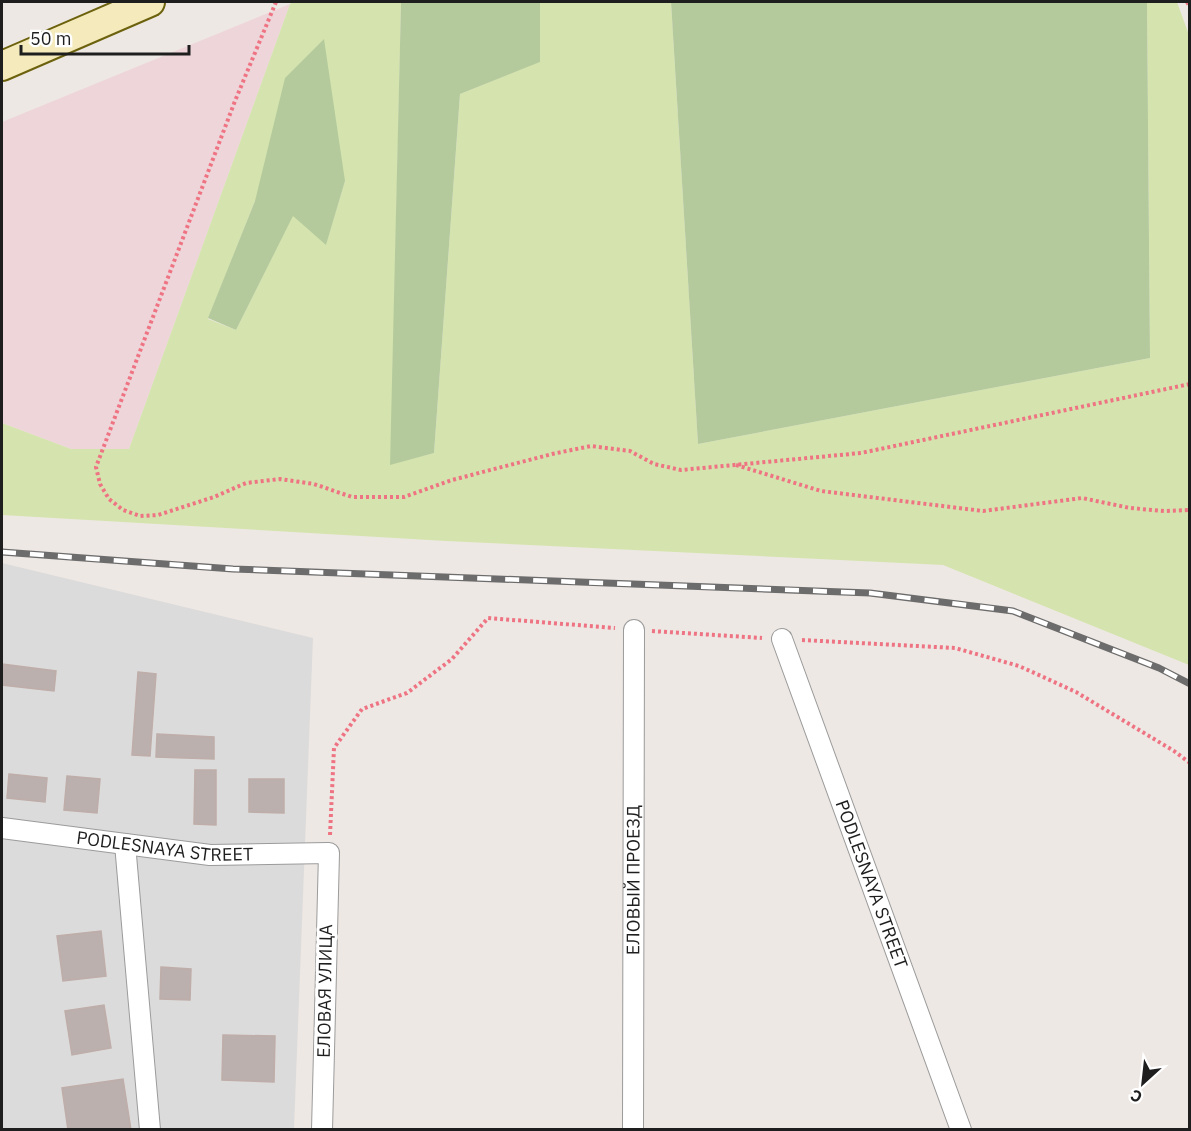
<svg xmlns="http://www.w3.org/2000/svg" width="1191" height="1131" viewBox="0 0 1191 1131" font-family="'IBM Plex Sans',sans-serif">
<style>
.residential{fill:#dcdbdb}
.commercial{fill:#eed5d9}
.grass{fill:#d5e4ae;fill-rule:evenodd}
.forest{fill:#b4ca9c}
.building{fill:#bbb0ae;stroke:#beada8;stroke-width:1.5}
.lines{fill:none;stroke-linecap:round;stroke-linejoin:round}
.street-casing{stroke:#9b9b9b;stroke-width:22}
.secondary-casing{stroke:#6c610d;stroke-width:32}
.path{stroke:#ef7483;stroke-width:4;stroke-dasharray:3 3;stroke-linecap:butt}
.street{stroke:#fff;stroke-width:20}
.secondary{stroke:#f4eabc;stroke-width:28}
.rail-casing{stroke:#6c6c6c;stroke-width:7}
.rail{stroke:#fff;stroke-width:4.5;stroke-dasharray:14;stroke-linecap:butt}
.labels{text-anchor:middle;stroke-width:6;stroke-linejoin:round;paint-order:stroke}
.street-label{font-size:18px;fill:#1e1e1e;stroke:#fff}
</style>
<rect width="100%" height="100%" fill="#eee8e4"/>
<path class="residential" d="M 2,563 L 313,638 L 294,1129 L 2,1130 Z"/>
<path class="commercial" d="M 290,4 L 129,449 L 71,449 L 2,423 L 2,122 Z"/>
<path class="grass" d="M 293,2 L 401,2 L 391,464 L 434,453 L 460,94 L 539,62 L 540,2 L 671,2 L 698,444 L 1150,358 L 1147,2 L 1177,2 L 1189,35 L 1189,665 L 943,565 L 446,541 L 2,515 L 2,423 L 71,449 L 129,449 L 290,4 ZM 345,181 L 326,244 L 293,215 L 236,330 L 208,319 L 255,201 Z"/>
<g class="forest">
<path d="M 401,2 L 540,2 L 540,62 L 460,94 L 434,453 L 390,465 Z"/>
<path d="M 671,2 L 1147,2 L 1150,358 L 698,444 Z"/>
<path d="M 324,39 L 345,181 L 326,245 L 293,216 L 236,330 L 208,318 L 255,201 L 285,78 Z"/>
</g>
<g class="building">
<path d="M 2,664 L 56,671 L 54,691 L 2,685 Z"/>
<path d="M 138,672 L 156,674 L 150,756 L 132,755 Z"/>
<path d="M 157,734 L 214,737 L 214,759 L 156,757 Z"/>
<path d="M 195,770 L 216,770 L 216,825 L 194,824 Z"/>
<path d="M 9,774 L 47,778 L 45,802 L 7,798 Z"/>
<path d="M 67,776 L 100,779 L 97,813 L 64,810 Z"/>
<path d="M 249,779 L 284,779 L 284,813 L 249,812 Z"/>
<path d="M 101,931 L 106,976 L 63,981 L 57,936 Z"/>
<path d="M 161,967 L 191,969 L 190,1000 L 160,999 Z"/>
<path d="M 104,1005 L 111,1048 L 72,1055 L 65,1011 Z"/>
<path d="M 223,1035 L 275,1036 L 274,1082 L 222,1080 Z"/>
<path d="M 123,1079 L 131,1130 L 68,1130 L 62,1088 Z"/>
</g>
<g class="lines">
<g class="street-casing">
<g id="street">
<path id="s1" d="M 782,639 L 961,1130"/>
<path id="s2" d="M 2,828 L 210,855 L 329,853 L 322,1130"/>
<path d="M 125,844 L 150,1130"/>
<path id="s3" d="M 633,1130 L 634,630"/>
</g>
</g>
<g class="secondary-casing">
<path id="secondary" d="M 2,66 L 150,2"/>
</g>
<g class="path">
<path d="M 276,2 L 235,101 L 96,467 L 100,484 L 109,499 L 123,510 L 140,516 L 158,515 L 214,497 L 246,483 L 280,479 L 314,484 L 352,497 L 404,497 L 452,480 L 552,454 L 591,446 L 630,451 L 654,464 L 681,470 L 861,453 L 1190,384"/>
<path d="M 1187,2 L 1190,7"/>
<path d="M 736,465 L 821,491 L 983,511 L 1082,498 L 1130,508 L 1164,511 L 1190,510"/>
<path d="M 652,631 L 762,638"/>
<path d="M 802,640 L 955,648 L 1019,666 L 1076,692 L 1174,751 L 1190,763"/>
<path d="M 330,835 L 334,748 L 362,709 L 407,693 L 452,659 L 488,618 L 615,628"/>
</g>
<use href="#street" class="street"/>
<use href="#secondary" class="secondary"/>
<g class="rail-casing">
<path id="rail" d="M 2,552 L 233,569 L 870,593 L 1013,611 L 1159,668 L 1190,684"/>
</g>
<use href="#rail" class="rail"/>
</g>
<g class="labels">
<g class="street-label">
<text dy="6" stroke="none"><textPath href="#s2" startOffset="164">PODLESNAYA STREET</textPath></text>
<text dy="6" stroke="none"><textPath href="#s3" startOffset="250">ЕЛОВЫЙ ПРОЕЗД</textPath></text>
<text dy="6" stroke="none"><textPath href="#s1" startOffset="261">PODLESNAYA STREET</textPath></text>
<text transform="translate(325 991) rotate(-89)" y="6">ЕЛОВАЯ УЛИЦА</text>
</g>
</g>
<rect width="1191" height="1131" fill="none" stroke="#1e1e1e" stroke-width="6"/>
<g transform="translate(1143 1083) rotate(207)" stroke="#ffffff" stroke-width="4.5" paint-order="stroke">
<path d="M0-4.5L10 22L0 15L-10 22Z" fill="#1e1e1e"/>
<text y="-9" font-size="16" font-weight="bold" text-anchor="middle" fill="#1e1e1e">С</text>
</g>
<path d="M21 45v9h168v-9" fill="none" stroke="#1e1e1e" stroke-width="3"/>
<text x="30" y="45" font-size="18" fill="#1e1e1e" stroke="#ffffff" stroke-width="4.5" paint-order="stroke">50 m</text>
</svg>
